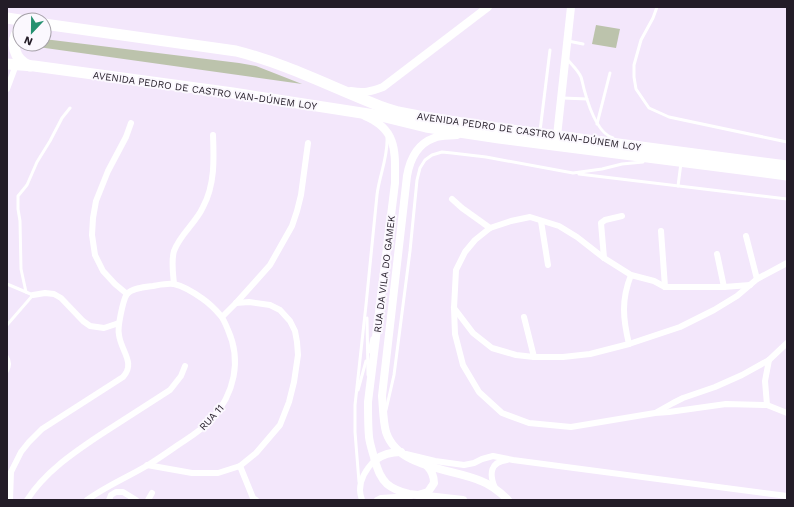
<svg xmlns="http://www.w3.org/2000/svg" width="794" height="507" viewBox="0 0 794 507" font-family="'Work Sans',sans-serif">
<style>
.green{fill:#bcc3ac}
.lines{fill:none;stroke-linecap:round;stroke-linejoin:round}
.lane{stroke:#fff;stroke-width:3}
.street{stroke:#fff;stroke-width:6}
.secondary{stroke:#fff;stroke-width:8}
.highway{stroke:#fff;stroke-width:11}
.labels{text-anchor:middle;stroke-width:4;stroke-linejoin:round;paint-order:stroke}
.street-label{font-size:10px;fill:#231c27;stroke:#fbf8fe}
</style>
<rect width="100%" height="100%" fill="#f3e7fb"/>
<g class="green">
<path d="M 596,25 L 620,29 L 616,48 L 592,44 Z"/>
<path d="M 44,39 L 239,63 L 256,66 L 302,84 L 38,47 L 37,44 L 44,44 Z"/>
</g>
<g class="lines">
<g class="lane">
<path d="M 657,7 L 653,18 L 641,40 L 634,65 L 634,77 L 636,89 L 649,108 L 669,117 L 787,142"/>
<path d="M 568,41 L 583,44"/>
<path d="M 567,59 C 572,65 578,70 581,77 C 582,80 583,85 584,89 C 588,104 597,133 613,138"/>
<path d="M 563,98 L 587,99"/>
<path d="M 597,124 L 610,73"/>
<path d="M 540,131 L 550,50"/>
<path d="M 579,174 L 787,199"/>
<path d="M 678,186 L 681,163"/>
<path d="M 7,284 L 33,295 L 7,325"/>
<path d="M 26,292 L 21,269 L 20,221 L 18,209 L 18,196 L 27,185 L 37,162 L 50,141 L 62,118 L 70,108"/>
<path d="M 367,318 L 368,375"/>
<path d="M 369,352 L 372,338"/>
<path d="M 7,356 C 11,362 10,367 7,372"/>
<path d="M 358,390 L 366,361"/>
<path d="M 386,410 L 394,375 L 410,251 L 417,180 L 420,168 L 425,160 L 432,155 L 442,152 L 452,153 L 486,157 L 573,173 L 602,169 L 622,164 L 643,162"/>
<path d="M 359,482 L 355,432 L 355,405 L 366,305 L 377,195 C 379,176 388,158 387,138"/>
</g>
<g class="street">
<path d="M 7,89 L 16,65"/>
<path d="M 452,199 L 462,208 L 490,228"/>
<path d="M 541,221 L 548,265"/>
<path d="M 661,231 L 665,287"/>
<path d="M 746,236 L 757,279"/>
<path d="M 717,254 L 724,287"/>
<path d="M 604,258 L 601,223 L 605,220 L 622,216"/>
<path d="M 174,284 C 173,273 171,261 174,251 C 180,234 196,223 203,207 C 215,185 214,159 213,135"/>
<path d="M 750,285 L 724,287 L 665,287 L 654,281 L 631,275 L 604,258 L 577,237 L 559,226 L 530,217 L 511,221 L 490,228 L 475,240 L 465,252 L 456,270 L 454,308 L 455,334 L 463,365 L 479,392 L 502,413 L 529,423 L 571,427 L 655,413 L 669,412 L 726,404 L 767,405 L 787,413"/>
<path d="M 127,294 L 115,284 L 103,271 L 95,255 L 92,235 L 93,218 L 96,201 L 108,171 L 126,137 L 131,123"/>
<path d="M 33,295 L 45,293 L 54,294 L 61,298 L 83,321 L 90,326 L 104,328 L 119,323"/>
<path d="M 454,308 L 473,333 L 492,348 L 516,355 L 534,357 L 563,357 L 590,354 L 629,344 L 680,327 L 714,310 L 737,296 L 757,279 L 787,263"/>
<path d="M 222,317 L 236,303 L 270,265 L 292,226 L 297,211 L 301,195 L 308,143"/>
<path d="M 524,317 L 534,357"/>
<path d="M 629,344 C 623,319 621,300 631,275"/>
<path d="M 767,405 L 765,381 L 769,360"/>
<path d="M 657,412 L 673,403 L 683,398 L 715,387 L 742,375 L 769,360 L 787,343"/>
<path d="M 406,454 L 435,461 L 464,465 L 474,463 L 482,459 L 493,456 L 513,460 L 787,496"/>
<path d="M 147,465 L 192,473 L 218,473 L 240,466 L 256,453 L 280,425 L 289,402 L 294,382 L 298,355 L 297,342 L 295,331 L 290,321 L 280,310 L 270,305 L 249,302 L 236,303"/>
<path d="M 240,466 L 253,498 L 256,500"/>
<path d="M 495,488 C 489,474 490,462 507,460"/>
<path d="M 10,500 L 11,472 L 21,452 L 29,442 L 42,429 L 123,377 C 136,363 121,351 119,335 C 117,328 123,300 127,294 C 132,288 145,287 153,286 C 159,285 167,283 174,284 C 183,286 196,294 203,299 C 210,304 216,310 221,316 C 224,320 226,325 228,330 C 242,361 234,394 212,419 C 202,430 190,437 178,445 C 168,452 158,459 148,465 C 128,477 106,486 87,500"/>
<path d="M 27,500 C 45,472 73,453 100,435 C 123,420 147,405 170,390 L 181,376 L 185,366"/>
<path d="M 109,500 L 111,495 L 116,492 L 123,492 L 136,500"/>
<path d="M 148,500 L 152,493"/>
<path d="M 362,500 C 361,497 360,493 360,490 C 360,479 367,468 375,460"/>
<path d="M 377,500 L 381,498 L 411,496"/>
</g>
<g class="secondary">
<path d="M 351,91 C 364,93 370,92 383,87 L 488,7"/>
<path d="M 365,116 C 398,130 395,152 395,183 L 368,402 C 368,414 368,426 369,437 C 370,445 373,453 375,461 C 378,470 380,477 387,484 C 393,489 401,492 409,494 L 463,500"/>
<path d="M 457,135 C 449,136 441,135 434,138 C 417,144 410,159 407,176 L 382,396 C 383,407 383,421 386,432 C 398,469 452,468 481,481 C 492,485 500,492 508,500"/>
<path d="M 557,136 L 571,7"/>
<path d="M 375,460 C 383,454 390,452 401,452"/>
<path d="M 418,495 L 428,492 L 434,483 C 434,476 432,471 427,466"/>
</g>
<g class="highway">
<path d="M 7,18 L 20,20"/>
<path d="M 44,24 L 236,51 C 288,64 335,89 385,108 L 398,112 L 424,117 L 474,125 L 787,166"/>
<path d="M 20,29 C 9,42 14,60 30,66"/>
<path d="M 7,64 L 34,66 L 233,93 L 349,111 L 381,116 L 426,127 L 499,138 L 787,175"/>
</g>
</g>
<g class="labels">
<g class="street-label">
<text transform="translate(205 90) rotate(8)" y="4">AVENIDA PEDRO DE CASTRO VAN-DÚNEM LOY</text>
<text transform="translate(529 131) rotate(8)" y="4">AVENIDA PEDRO DE CASTRO VAN-DÚNEM LOY</text>
<text transform="translate(384 274) rotate(-83)" y="4">RUA DA VILA DO GAMEK</text>
<text transform="translate(211 417) rotate(-48)" y="4">RUA 11</text>
</g>
</g>
<rect width="794" height="507" fill="none" stroke="#231c27" stroke-width="16"/>
<g transform="translate(32 32) rotate(202)"><circle r="19" fill="#fbf8fe" stroke="#a5a0a8"/>
<path d="M0-3L7 15L0 10L-7 15Z" fill="#24906f"/>
<text y="-6" font-size="11" font-weight="bold" text-anchor="middle" fill="#231c27">N</text>
</g>
</svg>
